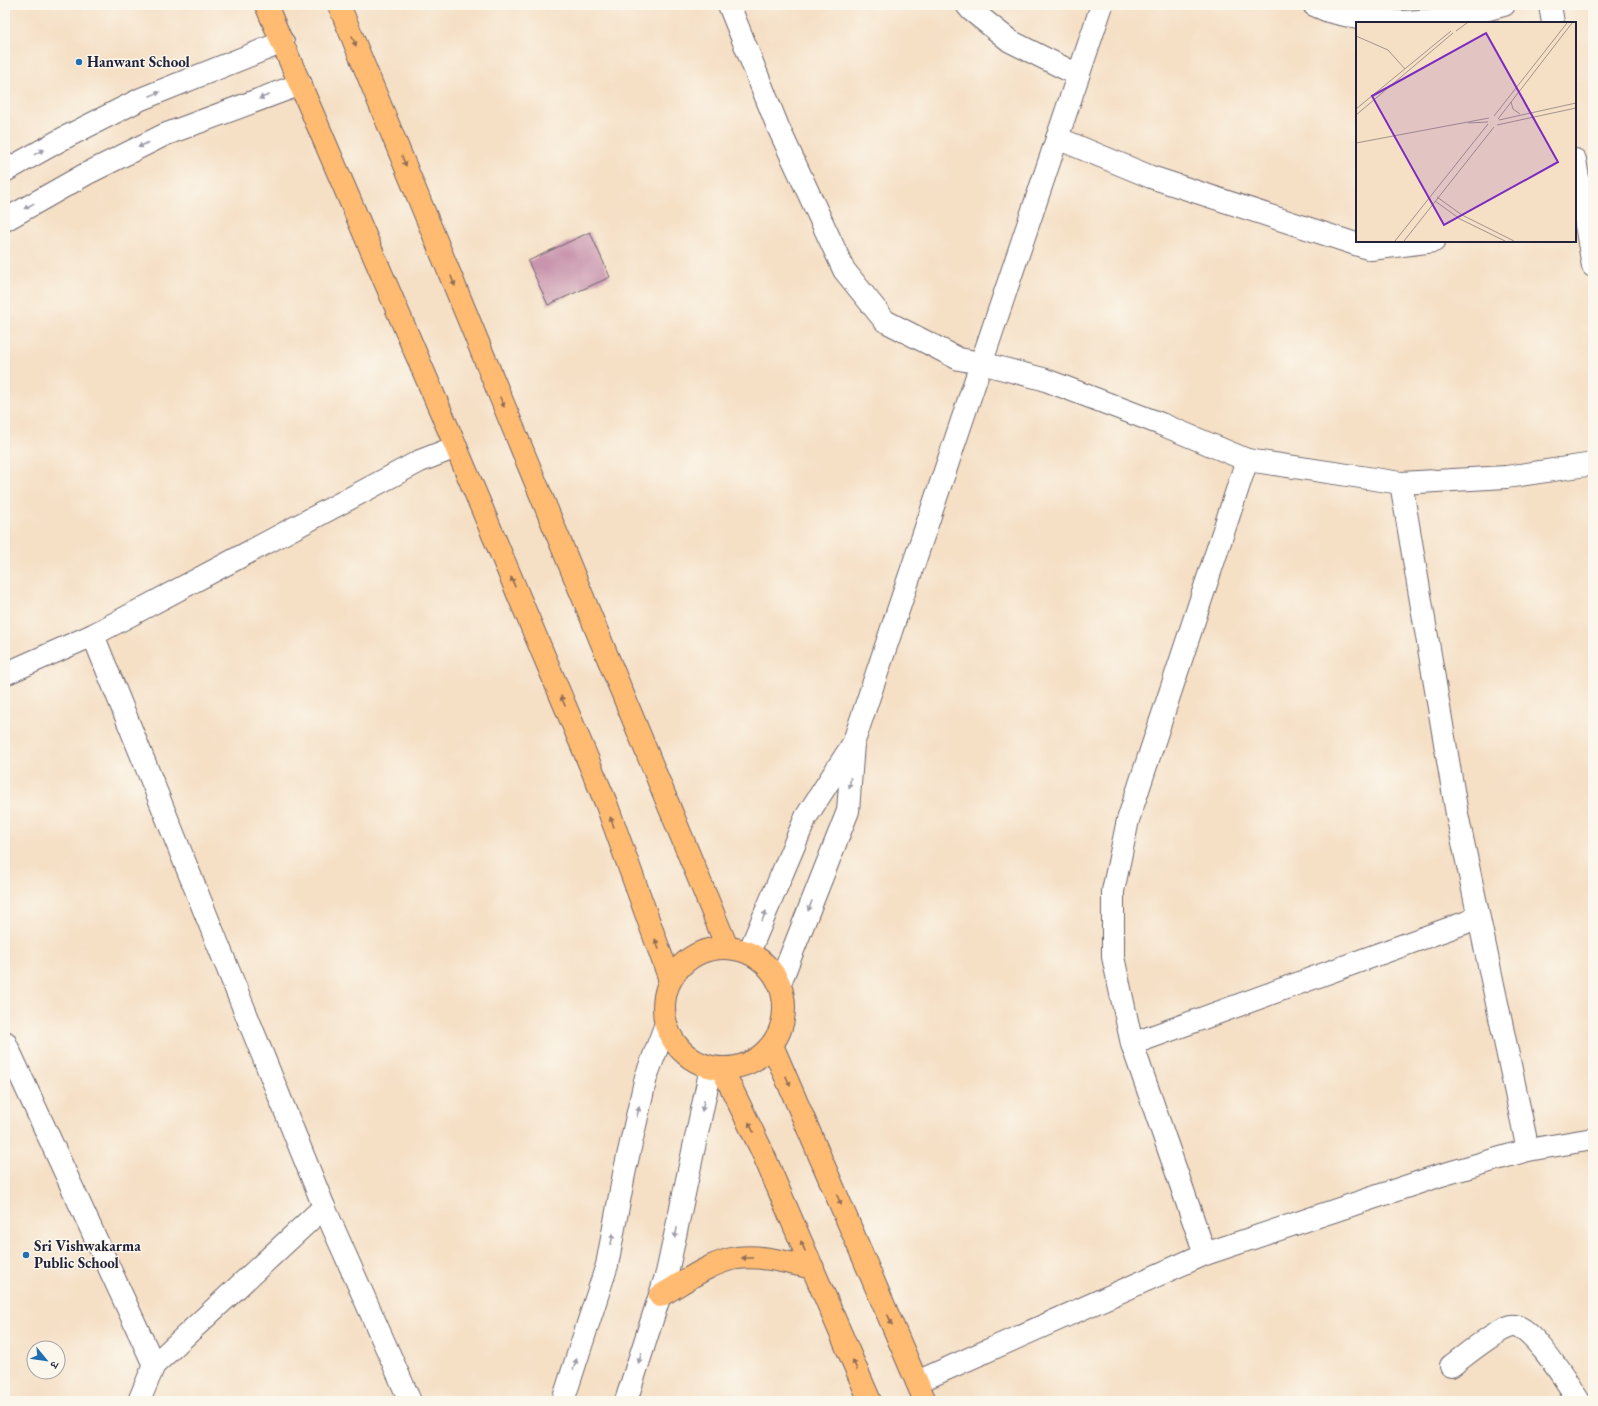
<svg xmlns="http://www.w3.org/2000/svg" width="1598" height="1406" viewBox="0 0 1598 1406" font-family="'EB Garamond','Noto Serif Devanagari',serif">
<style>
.building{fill:#c995ae}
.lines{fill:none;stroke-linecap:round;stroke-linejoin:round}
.minor-casing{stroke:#6c646b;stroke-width:24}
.major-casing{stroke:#6c646b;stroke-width:24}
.minor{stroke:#fff;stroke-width:22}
.major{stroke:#ffbb71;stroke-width:22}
.oneway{fill:#906e56}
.oneway2{fill:#9c9ca7}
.poi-dot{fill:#1f6fb2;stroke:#fbf7ec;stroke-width:1.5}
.labels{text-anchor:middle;stroke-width:3;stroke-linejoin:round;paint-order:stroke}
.poi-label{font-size:15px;font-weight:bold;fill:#22223b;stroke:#fbf7ec;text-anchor:start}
.inset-road{fill:none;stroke:#a1938e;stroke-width:1}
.view{fill:#7b2cbf;fill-opacity:0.15;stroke:#7b2cbf;stroke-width:2}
.inset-edge{fill:none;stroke:#22223b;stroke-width:2}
</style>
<rect width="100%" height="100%" fill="#fbf7ec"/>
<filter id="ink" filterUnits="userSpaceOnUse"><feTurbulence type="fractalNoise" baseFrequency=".025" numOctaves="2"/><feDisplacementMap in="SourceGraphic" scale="8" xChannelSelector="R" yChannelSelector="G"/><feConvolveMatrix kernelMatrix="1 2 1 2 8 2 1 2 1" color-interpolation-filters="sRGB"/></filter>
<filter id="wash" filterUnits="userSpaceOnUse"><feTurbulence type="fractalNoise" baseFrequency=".012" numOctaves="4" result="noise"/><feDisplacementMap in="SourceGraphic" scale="16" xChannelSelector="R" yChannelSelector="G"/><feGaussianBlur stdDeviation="0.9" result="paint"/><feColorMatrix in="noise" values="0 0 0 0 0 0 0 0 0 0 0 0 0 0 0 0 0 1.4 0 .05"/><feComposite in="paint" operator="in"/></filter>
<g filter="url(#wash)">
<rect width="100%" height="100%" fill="#f5dfc5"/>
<g id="blocks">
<path class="building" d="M 590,232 L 610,277 L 548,305 L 528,261 Z"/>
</g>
</g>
<g filter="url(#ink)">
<use href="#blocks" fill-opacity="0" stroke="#6c646b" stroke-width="1"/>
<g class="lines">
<g class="minor-casing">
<g id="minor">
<path d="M 729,5 L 778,127 L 844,270 L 885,321 L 959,359 L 981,363 L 1043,379 L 1161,424 L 1247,460 L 1401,483 L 1506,477 L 1593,464"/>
<path d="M 967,5 L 971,10 L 1010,41 L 1078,75"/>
<path d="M 1314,5 L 1328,11 L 1362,19 L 1403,22 L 1452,19 L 1504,5"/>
<path d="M 1550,5 L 1553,23"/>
<path d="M 1057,138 L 1151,177 L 1371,249 L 1434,241"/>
<path d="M 1575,160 L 1593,266"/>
<path d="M 5,171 L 64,138 L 141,99 L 283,42"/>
<path d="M 5,220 L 86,174 L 164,135 L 301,84"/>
<path d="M 1401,483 L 1457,814 L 1528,1150"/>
<path d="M 93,635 L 324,1207 L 410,1401"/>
<path d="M 5,674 L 93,635 L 420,461 L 456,447"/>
<path d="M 749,952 L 806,817 L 851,747"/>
<path d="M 780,983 L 848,811 L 853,744 L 1102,5"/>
<path d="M 5,1042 L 154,1365"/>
<path d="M 1132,1044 L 1478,918"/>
<path d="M 1205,1254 L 1132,1044 L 1113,957 L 1113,891 L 1128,820 L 1247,460"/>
<path d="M 1451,1366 C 1466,1355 1495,1330 1512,1326 C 1530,1322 1569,1386 1579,1401"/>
<path d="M 917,1382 L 1205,1254 L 1438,1176 L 1528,1150 L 1593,1139"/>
<path d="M 139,1401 L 154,1365 L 324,1207"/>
<path d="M 563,1401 L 607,1265 L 624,1174 L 646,1077 L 666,1024"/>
<path d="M 626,1401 L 667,1273 L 711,1068"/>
</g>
</g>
<g class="major-casing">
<g id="major">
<path d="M 266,5 L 456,447 L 606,803 L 670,980"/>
<path d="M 339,5 L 727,947"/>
<circle cx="724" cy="1008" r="60"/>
<path d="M 772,1045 L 925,1401"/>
<path d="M 722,1069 L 761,1149 L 870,1401"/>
<path d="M 660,1296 C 683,1283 710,1262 737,1258 C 763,1255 788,1263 813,1268"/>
</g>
</g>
<use href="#minor" class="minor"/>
<use href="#major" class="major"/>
</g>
<defs><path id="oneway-solid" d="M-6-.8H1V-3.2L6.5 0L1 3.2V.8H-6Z"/></defs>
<g class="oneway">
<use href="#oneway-solid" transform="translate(354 41) rotate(68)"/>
<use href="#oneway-solid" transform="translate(404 161) rotate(68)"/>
<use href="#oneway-solid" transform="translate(453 281) rotate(68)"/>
<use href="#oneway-solid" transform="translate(502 402) rotate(68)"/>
<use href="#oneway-solid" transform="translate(513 582) rotate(-113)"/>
<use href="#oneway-solid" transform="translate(563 701) rotate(-113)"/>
<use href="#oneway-solid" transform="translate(612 822) rotate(-110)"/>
<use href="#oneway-solid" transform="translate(657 944) rotate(-110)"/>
<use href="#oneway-solid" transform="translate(788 1081) rotate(66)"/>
<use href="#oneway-solid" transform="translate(751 1127) rotate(-116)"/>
<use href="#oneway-solid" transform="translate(839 1200) rotate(67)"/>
<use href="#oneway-solid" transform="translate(803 1246) rotate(-113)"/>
<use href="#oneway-solid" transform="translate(747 1258) rotate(180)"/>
<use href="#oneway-solid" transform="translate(890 1320) rotate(67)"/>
<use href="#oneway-solid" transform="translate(855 1365) rotate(-113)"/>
</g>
<g class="oneway2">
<use href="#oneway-solid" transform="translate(155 94) rotate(-22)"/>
<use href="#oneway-solid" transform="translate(264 97) rotate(159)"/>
<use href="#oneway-solid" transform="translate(143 145) rotate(153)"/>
<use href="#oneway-solid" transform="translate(39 152) rotate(-29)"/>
<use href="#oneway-solid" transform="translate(29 206) rotate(151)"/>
<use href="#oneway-solid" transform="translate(850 783) rotate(95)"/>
<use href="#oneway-solid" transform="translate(810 906) rotate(111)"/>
<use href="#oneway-solid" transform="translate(764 916) rotate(-67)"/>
<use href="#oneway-solid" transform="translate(703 1106) rotate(102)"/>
<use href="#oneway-solid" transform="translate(638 1112) rotate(-77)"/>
<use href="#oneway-solid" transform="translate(676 1233) rotate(102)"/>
<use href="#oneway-solid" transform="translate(612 1239) rotate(-79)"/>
<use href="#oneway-solid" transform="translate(640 1358) rotate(108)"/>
<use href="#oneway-solid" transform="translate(575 1364) rotate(-72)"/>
</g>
</g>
<g class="poi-dot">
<circle cx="79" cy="62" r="4"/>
<circle cx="26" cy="1255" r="4"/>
</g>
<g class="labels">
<g class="poi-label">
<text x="87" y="67">Hanwant School</text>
<text x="34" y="1251">Sri Vishwakarma<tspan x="34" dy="17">Public School</tspan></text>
</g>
</g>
<g transform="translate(1356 22)">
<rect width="220" height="220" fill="#f5dfc5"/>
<path class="inset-road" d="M 100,9 L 111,1M 0,14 L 32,28 L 49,47M 155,80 L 157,87 L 164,92M 0,87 L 95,9M 0,93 L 97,11M 138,94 L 211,1M 142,97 L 216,1M 143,98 L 220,81M 112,101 L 132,100M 141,103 L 220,86M 0,121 L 133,96M 81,175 L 106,193 L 158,219M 79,179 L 104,197 L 149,219M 39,219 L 132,102M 48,219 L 138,105"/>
<path class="view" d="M 130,11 L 202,140 L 88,203 L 16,74 Z"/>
<rect width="220" height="220" class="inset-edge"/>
</g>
<rect width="1598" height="1406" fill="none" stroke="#fbf7ec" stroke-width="20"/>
<g transform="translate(46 1360) rotate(119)"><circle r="19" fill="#fbf7ec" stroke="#a4a2a5"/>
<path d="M0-3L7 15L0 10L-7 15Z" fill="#1f6fb2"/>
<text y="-6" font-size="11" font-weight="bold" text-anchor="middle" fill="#22223b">उ</text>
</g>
</svg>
